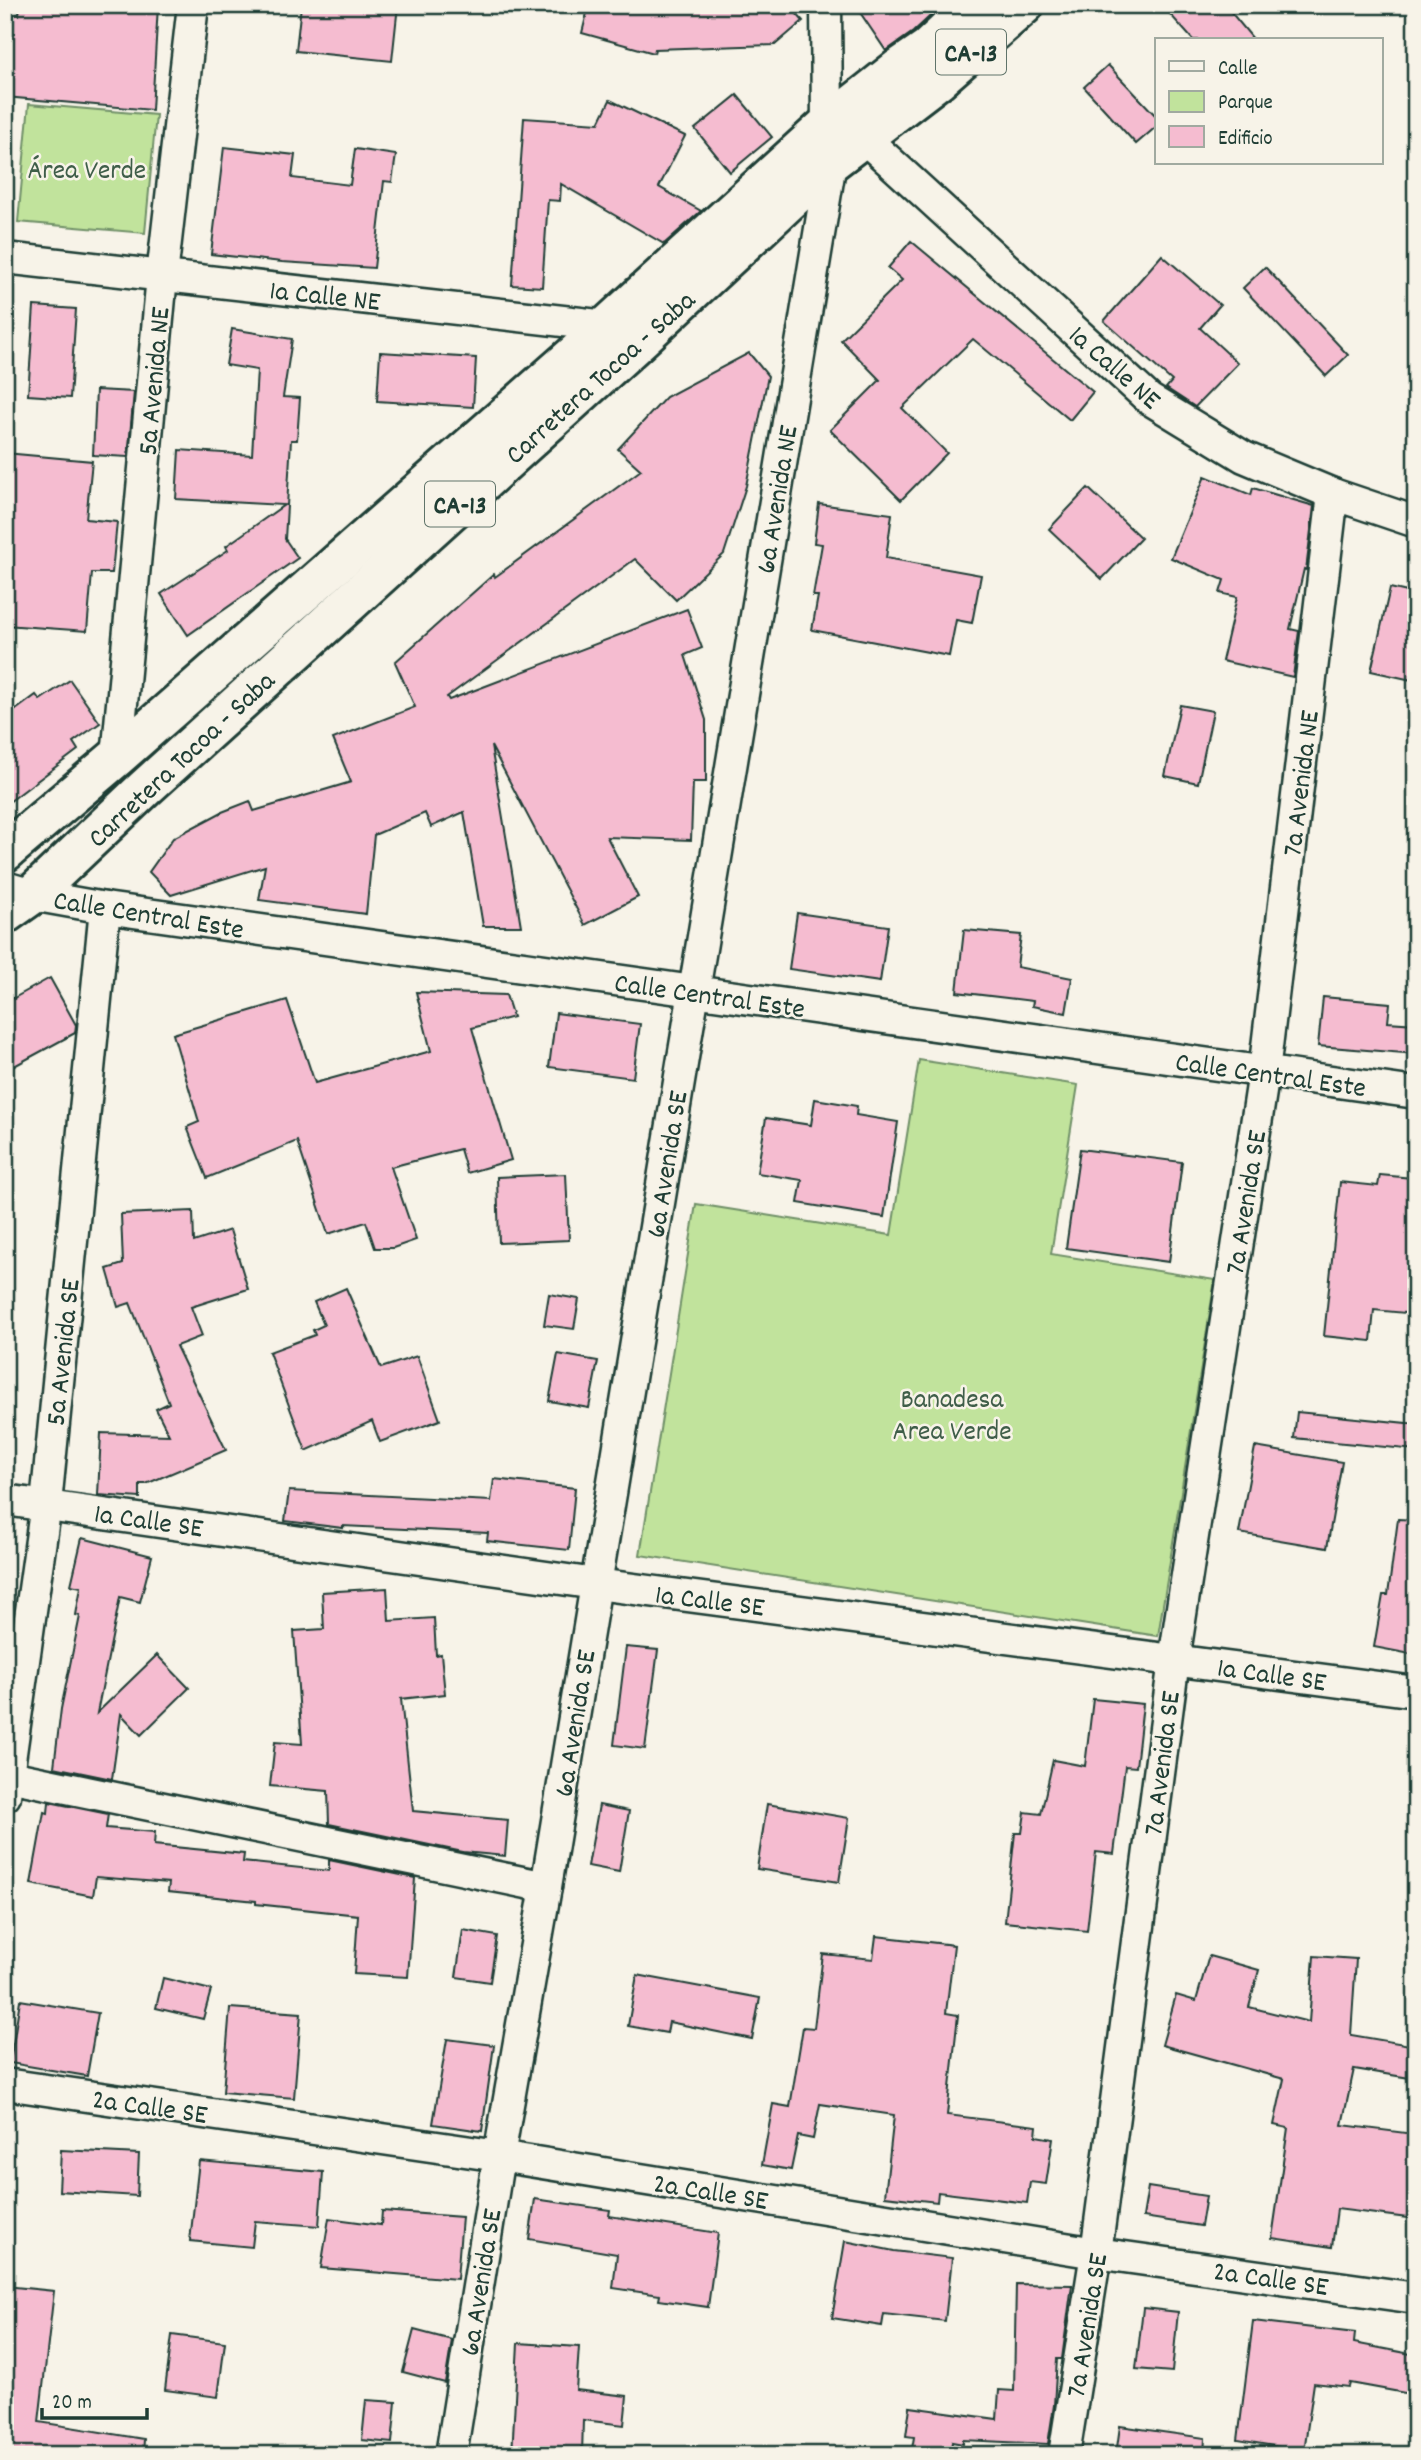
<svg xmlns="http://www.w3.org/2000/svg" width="1421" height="2460" viewBox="0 0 1421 2460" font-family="Dekko,sans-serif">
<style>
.green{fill:#c1e39c;stroke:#709068;stroke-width:2}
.building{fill:#f5bcd0;stroke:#1f3d34;stroke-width:2}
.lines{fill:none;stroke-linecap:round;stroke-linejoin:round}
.street-casing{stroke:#1f3d34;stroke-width:35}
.primary-casing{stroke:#1f3d34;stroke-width:44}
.street{stroke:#f7f3e8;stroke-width:30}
.primary{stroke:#f7f3e8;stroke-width:38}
.labels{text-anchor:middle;stroke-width:5;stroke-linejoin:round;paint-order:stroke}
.shield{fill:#f7f3e8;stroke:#60746a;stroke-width:2}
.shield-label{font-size:26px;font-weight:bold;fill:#1f3d34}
.park-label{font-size:28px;fill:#3f5e49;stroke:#f7f3e8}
.street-label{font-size:28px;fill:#1f3d34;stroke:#f7f3e8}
</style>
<rect width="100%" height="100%" fill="#f7f3e8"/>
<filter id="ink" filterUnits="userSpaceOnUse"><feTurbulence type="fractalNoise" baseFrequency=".0143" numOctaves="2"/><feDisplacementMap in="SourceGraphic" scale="14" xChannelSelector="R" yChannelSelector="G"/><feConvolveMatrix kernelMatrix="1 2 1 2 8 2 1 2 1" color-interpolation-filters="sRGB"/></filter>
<g filter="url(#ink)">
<g class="green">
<path d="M 29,104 L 156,115 L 145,233 L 18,222 Z"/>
<path d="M 919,1060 L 1078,1085 L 1051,1254 L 1215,1280 L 1158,1636 L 640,1555 L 696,1204 L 891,1235 Z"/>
</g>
<g class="building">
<path d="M 20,5 L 158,5 L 152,110 L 5,97 L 5,14 L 19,15 Z"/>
<path d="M 301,5 L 398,5 L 392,61 L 296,51 Z"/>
<path d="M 589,5 L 789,5 L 803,21 L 775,45 L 655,49 L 654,53 L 582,33 Z"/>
<path d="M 855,5 L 942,5 L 913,32 L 886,51 Z"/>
<path d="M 1162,5 L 1225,5 L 1254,40 L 1193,40 Z"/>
<path d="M 1108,65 L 1157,117 L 1157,126 L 1136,144 L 1084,87 Z"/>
<path d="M 737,95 L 772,137 L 730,172 L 695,129 Z"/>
<path d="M 610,100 L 685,136 L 659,187 L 701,211 L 664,244 L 561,184 L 560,201 L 548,200 L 542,287 L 512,285 L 524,118 L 599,123 Z"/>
<path d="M 224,147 L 295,155 L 292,178 L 350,185 L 355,149 L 396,155 L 392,182 L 384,181 L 374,268 L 282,262 L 211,254 Z"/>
<path d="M 911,241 L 1093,392 L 1070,420 L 973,339 L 902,408 L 947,453 L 901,500 L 830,430 L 880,380 L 841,340 L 902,280 L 888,268 Z"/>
<path d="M 1162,255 L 1220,305 L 1200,328 L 1238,363 L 1195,407 L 1169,390 L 1166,388 L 1172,381 L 1104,321 Z"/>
<path d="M 1265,267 L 1348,355 L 1326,376 L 1243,288 Z"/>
<path d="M 34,306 L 76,309 L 70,398 L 28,395 Z"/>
<path d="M 232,329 L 292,339 L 283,397 L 300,398 L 297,440 L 291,440 L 285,539 L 298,558 L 188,635 L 161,594 L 228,550 L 226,546 L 284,505 L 176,499 L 179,450 L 252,455 L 257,370 L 226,365 Z"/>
<path d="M 380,352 L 476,358 L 473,407 L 377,401 Z"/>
<path d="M 749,353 L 768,376 L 746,486 L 724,554 L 676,600 L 635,559 L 447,697 L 449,700 L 687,609 L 702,648 L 685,655 L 706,720 L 706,782 L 693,782 L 691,840 L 607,837 L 638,897 L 585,925 L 491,746 L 521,926 L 483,926 L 464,812 L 431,827 L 425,813 L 374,835 L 366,914 L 259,900 L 265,866 L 171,895 L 149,872 L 173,838 L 222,812 L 250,801 L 254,811 L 351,782 L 333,739 L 415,707 L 395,662 L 494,574 L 495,577 L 641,470 L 618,449 L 666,397 Z"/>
<path d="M 96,390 L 134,392 L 128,457 L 93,455 Z"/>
<path d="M 5,453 L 92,461 L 86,519 L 117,522 L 112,573 L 92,573 L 87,631 L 5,625 L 5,527 L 8,498 L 5,497 Z"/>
<path d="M 1205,476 L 1251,495 L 1253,488 L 1314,506 L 1306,570 L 1304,569 L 1290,629 L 1299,631 L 1293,677 L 1222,661 L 1237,597 L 1220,593 L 1224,580 L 1171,558 Z"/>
<path d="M 1088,488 L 1141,538 L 1102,579 L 1049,529 Z"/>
<path d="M 819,504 L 892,514 L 886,558 L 981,575 L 972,623 L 956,620 L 949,656 L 812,630 L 818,596 L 813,596 L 822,544 L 814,543 Z"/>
<path d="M 1390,588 L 1416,594 L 1416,681 L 1371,671 Z"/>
<path d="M 70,680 L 100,723 L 73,742 L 78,750 L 5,805 L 5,718 L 36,695 L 40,700 Z"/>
<path d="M 1180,705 L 1213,711 L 1198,783 L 1165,776 Z"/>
<path d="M 797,913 L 888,926 L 880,982 L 789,969 Z"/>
<path d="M 964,930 L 1021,935 L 1017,967 L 1072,978 L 1066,1013 L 1032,1006 L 1033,1001 L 957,992 Z"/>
<path d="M 50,978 L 76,1025 L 75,1033 L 5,1071 L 5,1003 Z"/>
<path d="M 416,992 L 506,995 L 513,1017 L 472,1028 L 511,1160 L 467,1173 L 460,1149 L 391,1167 L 416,1240 L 393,1248 L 375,1248 L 366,1222 L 328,1234 L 297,1141 L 207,1178 L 187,1127 L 199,1122 L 173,1034 L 287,1000 L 315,1083 L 431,1051 Z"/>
<path d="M 1323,997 L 1390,1003 L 1388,1022 L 1416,1024 L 1416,1054 L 1318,1046 Z"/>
<path d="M 556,1013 L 640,1024 L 633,1078 L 549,1067 Z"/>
<path d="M 815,1099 L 857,1106 L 856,1115 L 898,1122 L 884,1217 L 798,1203 L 802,1180 L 757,1173 L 766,1118 L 811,1125 Z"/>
<path d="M 1080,1149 L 1182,1162 L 1169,1262 L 1066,1248 Z"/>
<path d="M 566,1174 L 569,1240 L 499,1243 L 497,1177 Z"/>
<path d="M 1380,1175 L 1412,1178 L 1411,1189 L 1416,1190 L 1416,1314 L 1374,1310 L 1371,1341 L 1324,1336 L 1340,1182 L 1378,1186 Z"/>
<path d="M 193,1211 L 194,1242 L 230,1230 L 248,1289 L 191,1307 L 202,1336 L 176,1346 L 226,1450 L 146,1484 L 140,1484 L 140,1498 L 98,1495 L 101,1433 L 169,1435 L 156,1409 L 169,1403 L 130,1303 L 118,1307 L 107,1269 L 123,1264 L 121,1214 Z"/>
<path d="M 346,1288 L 381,1368 L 417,1356 L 440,1420 L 380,1442 L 372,1421 L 306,1451 L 269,1352 L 315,1335 L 313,1330 L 324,1325 L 314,1302 Z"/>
<path d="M 549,1294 L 579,1299 L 574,1329 L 544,1325 Z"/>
<path d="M 558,1354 L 598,1361 L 589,1408 L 549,1401 Z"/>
<path d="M 1297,1412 L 1416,1424 L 1416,1450 L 1294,1438 Z"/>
<path d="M 1255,1447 L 1342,1462 L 1327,1548 L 1239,1533 Z"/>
<path d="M 494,1479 L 575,1488 L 569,1550 L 487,1541 L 488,1533 L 343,1526 L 343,1528 L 285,1521 L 289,1491 L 491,1501 Z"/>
<path d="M 1398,1519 L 1416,1520 L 1416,1655 L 1374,1647 L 1383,1595 L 1388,1595 Z"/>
<path d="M 82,1538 L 152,1556 L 140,1602 L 120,1597 L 97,1713 L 157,1655 L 189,1688 L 141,1735 L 121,1714 L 112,1779 L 54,1767 L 61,1709 L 80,1616 L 76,1615 L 81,1587 L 71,1585 Z"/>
<path d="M 387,1588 L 389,1621 L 434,1618 L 436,1655 L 441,1654 L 445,1694 L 401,1699 L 413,1811 L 508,1820 L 505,1856 L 463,1852 L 329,1824 L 328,1791 L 270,1786 L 275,1742 L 302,1744 L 294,1631 L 324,1629 L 322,1592 Z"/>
<path d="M 626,1647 L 658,1650 L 645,1749 L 614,1745 Z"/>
<path d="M 1093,1699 L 1143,1704 L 1136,1767 L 1125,1766 L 1114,1854 L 1096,1852 L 1087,1931 L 1005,1922 L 1015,1833 L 1022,1833 L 1025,1812 L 1041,1814 L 1053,1760 L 1085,1766 Z"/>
<path d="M 49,1802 L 108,1814 L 106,1828 L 155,1832 L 154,1845 L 244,1854 L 243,1862 L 329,1871 L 329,1860 L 415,1878 L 408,1977 L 354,1974 L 358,1915 L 256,1904 L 256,1901 L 168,1892 L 169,1883 L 96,1877 L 93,1896 L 31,1884 L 44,1812 L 48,1813 Z"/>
<path d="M 767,1804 L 849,1818 L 839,1882 L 757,1869 Z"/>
<path d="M 599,1805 L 629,1811 L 619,1872 L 588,1866 Z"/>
<path d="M 463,1930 L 497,1936 L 490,1982 L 456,1977 Z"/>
<path d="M 876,1936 L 954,1945 L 946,2013 L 958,2015 L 947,2115 L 1037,2126 L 1036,2136 L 1053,2139 L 1046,2184 L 1030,2182 L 1027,2203 L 938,2192 L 937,2202 L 885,2196 L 894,2115 L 820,2104 L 813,2139 L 798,2136 L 791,2170 L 762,2165 L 773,2104 L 790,2107 L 803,2027 L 814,2028 L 823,1954 L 873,1959 Z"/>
<path d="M 1209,1956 L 1259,1970 L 1249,2007 L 1309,2022 L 1314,1956 L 1356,1959 L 1351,2035 L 1416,2046 L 1416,2079 L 1354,2069 L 1342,2125 L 1414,2134 L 1410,2163 L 1416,2164 L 1416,2219 L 1337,2209 L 1332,2247 L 1272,2238 L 1288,2128 L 1274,2125 L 1284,2079 L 1162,2045 L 1176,1995 L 1196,2001 Z"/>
<path d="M 637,1975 L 760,1998 L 752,2039 L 669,2022 L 667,2033 L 628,2026 Z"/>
<path d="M 163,1978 L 211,1990 L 203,2019 L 156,2008 Z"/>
<path d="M 20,2000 L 98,2013 L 87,2076 L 10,2063 Z"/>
<path d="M 230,2008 L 301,2013 L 294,2098 L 223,2092 Z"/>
<path d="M 447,2039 L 494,2045 L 482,2131 L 433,2124 Z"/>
<path d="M 61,2150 L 139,2154 L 137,2196 L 59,2191 Z"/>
<path d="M 199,2161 L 323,2172 L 319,2226 L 255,2221 L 252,2247 L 190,2241 Z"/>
<path d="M 1148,2187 L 1206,2196 L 1201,2226 L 1143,2217 Z"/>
<path d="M 535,2199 L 610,2210 L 609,2216 L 718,2233 L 708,2307 L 659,2300 L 660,2295 L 613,2288 L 617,2254 L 529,2239 Z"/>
<path d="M 382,2211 L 462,2217 L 457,2279 L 321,2268 L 329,2218 L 381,2225 Z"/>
<path d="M 845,2241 L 894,2251 L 952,2258 L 945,2321 L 884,2314 L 882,2326 L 832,2318 Z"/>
<path d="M 1016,2284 L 1072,2285 L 1062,2359 L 1057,2359 L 1054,2405 L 1048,2444 L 963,2440 L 963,2444 L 952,2442 L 950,2455 L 911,2455 L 914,2437 L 906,2436 L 910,2407 L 997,2419 L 999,2390 L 1014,2391 Z"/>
<path d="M 5,2286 L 54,2291 L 39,2422 L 144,2439 L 143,2455 L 5,2455 Z"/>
<path d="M 1143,2308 L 1178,2312 L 1172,2372 L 1136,2369 Z"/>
<path d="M 1253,2321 L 1355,2333 L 1354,2343 L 1416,2355 L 1416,2395 L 1350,2383 L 1349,2387 L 1314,2383 L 1304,2451 L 1238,2440 Z"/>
<path d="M 414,2330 L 452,2340 L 445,2383 L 403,2372 Z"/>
<path d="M 172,2335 L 225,2342 L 218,2397 L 165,2390 Z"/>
<path d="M 518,2343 L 579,2347 L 576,2390 L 627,2396 L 624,2425 L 583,2420 L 582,2455 L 512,2455 Z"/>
<path d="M 366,2400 L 396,2402 L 392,2443 L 362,2440 Z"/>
<path d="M 1120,2426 L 1205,2438 L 1204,2455 L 1116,2455 Z"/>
</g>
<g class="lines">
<g class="street-casing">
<g id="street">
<path d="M 863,137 L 1149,399 L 1244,457 L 1333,494 L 1416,522"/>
<path d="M 5,258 L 607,326 L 619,330"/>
<path d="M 117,757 L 162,276 L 193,5"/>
<path d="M 5,887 L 32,895 L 105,908 L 1416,1093"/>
<path d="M 5,1500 L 596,1584 L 1416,1692"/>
<path d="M 9,1776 L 546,1887"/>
<path d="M 5,1796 L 46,1504 L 105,908"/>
<path d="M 5,2084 L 499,2156 L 1096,2253 L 1416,2298"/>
<path d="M 451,2455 L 499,2156 L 546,1887 L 831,162 L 827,125 L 826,5"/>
<path d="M 1064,2455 L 1096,2253 L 1174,1660 L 1264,1072 L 1333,494"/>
</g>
</g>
<g class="primary-casing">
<g id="primary">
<path d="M 5,852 L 117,757 L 607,326 L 827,125 L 898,69 L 927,49 L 974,5"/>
<path d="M 5,914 L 32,895 L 145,788 L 642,338 L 831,162 L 938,80 L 1024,5"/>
</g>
</g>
<use href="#street" class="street"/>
<use href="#primary" class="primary"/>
</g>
</g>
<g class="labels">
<g class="shield">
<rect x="936" y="29.5" width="70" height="45" rx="5"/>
<rect x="425" y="481.5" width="70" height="45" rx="5"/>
</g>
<g class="shield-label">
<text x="971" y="61">CA-13</text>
<text x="460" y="513">CA-13</text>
</g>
<g class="park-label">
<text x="87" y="178">Área Verde</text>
<text x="952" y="1407">Banadesa<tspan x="952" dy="32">Area Verde</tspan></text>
</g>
<g class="street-label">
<text transform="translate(325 294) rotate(6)" y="10">1a Calle NE</text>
<text transform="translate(1116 366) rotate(41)" y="10">1a Calle NE</text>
<text transform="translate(599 376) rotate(-42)" y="10">Carretera Tocoa - Saba</text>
<text transform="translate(152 381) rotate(-85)" y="10">5a Avenida NE</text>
<text transform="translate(775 499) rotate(-81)" y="10">6a Avenida NE</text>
<text transform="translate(180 758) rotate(-43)" y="10">Carretera Tocoa - Saba</text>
<text transform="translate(1299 783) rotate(-83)" y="10">7a Avenida NE</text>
<text transform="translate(149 913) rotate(9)" y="10">Calle Central Este</text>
<text transform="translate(710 994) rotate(8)" y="10">Calle Central Este</text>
<text transform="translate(1271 1073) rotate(8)" y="10">Calle Central Este</text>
<text transform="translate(665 1164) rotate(-81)" y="10">6a Avenida SE</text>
<text transform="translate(1244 1202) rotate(-81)" y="10">7a Avenida SE</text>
<text transform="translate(61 1352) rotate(-84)" y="10">5a Avenida SE</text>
<text transform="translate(149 1519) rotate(8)" y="10">1a Calle SE</text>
<text transform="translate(710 1599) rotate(7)" y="10">1a Calle SE</text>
<text transform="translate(1272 1673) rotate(8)" y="10">1a Calle SE</text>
<text transform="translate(573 1723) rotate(-81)" y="10">6a Avenida SE</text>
<text transform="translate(1160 1763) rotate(-83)" y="10">7a Avenida SE</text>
<text transform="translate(150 2105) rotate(8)" y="10">2a Calle SE</text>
<text transform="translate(711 2190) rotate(9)" y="10">2a Calle SE</text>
<text transform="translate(1271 2277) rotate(8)" y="10">2a Calle SE</text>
<text transform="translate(479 2282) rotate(-81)" y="10">6a Avenida SE</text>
<text transform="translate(1085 2325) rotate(-81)" y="10">7a Avenida SE</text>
</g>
</g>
<rect width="1421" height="2460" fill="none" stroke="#f7f3e8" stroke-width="28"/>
<rect x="14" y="14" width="1393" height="2432" fill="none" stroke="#1f3d34" stroke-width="2.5" filter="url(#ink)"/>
<rect x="1155" y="38" width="228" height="126" fill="#f7f3e8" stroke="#a1aaa0" stroke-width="2"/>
<rect x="1169" y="61" width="35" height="10" fill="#f7f3e8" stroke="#a1aaa0" stroke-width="2"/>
<text x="1218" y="74" font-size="21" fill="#1f3d34">Calle</text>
<rect x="1169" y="91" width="35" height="21" fill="#c1e39c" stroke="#a1aaa0" stroke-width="2"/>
<text x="1218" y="108" font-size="21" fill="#1f3d34">Parque</text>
<rect x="1169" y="126" width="35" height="21" fill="#f5bcd0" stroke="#a1aaa0" stroke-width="2"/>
<text x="1218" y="144" font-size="21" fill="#1f3d34">Edificio</text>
<path d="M42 2408v10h105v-10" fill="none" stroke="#1f3d34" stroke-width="3.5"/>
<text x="52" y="2408" font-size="21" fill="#1f3d34" stroke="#f7f3e8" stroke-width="5" paint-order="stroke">20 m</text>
</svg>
